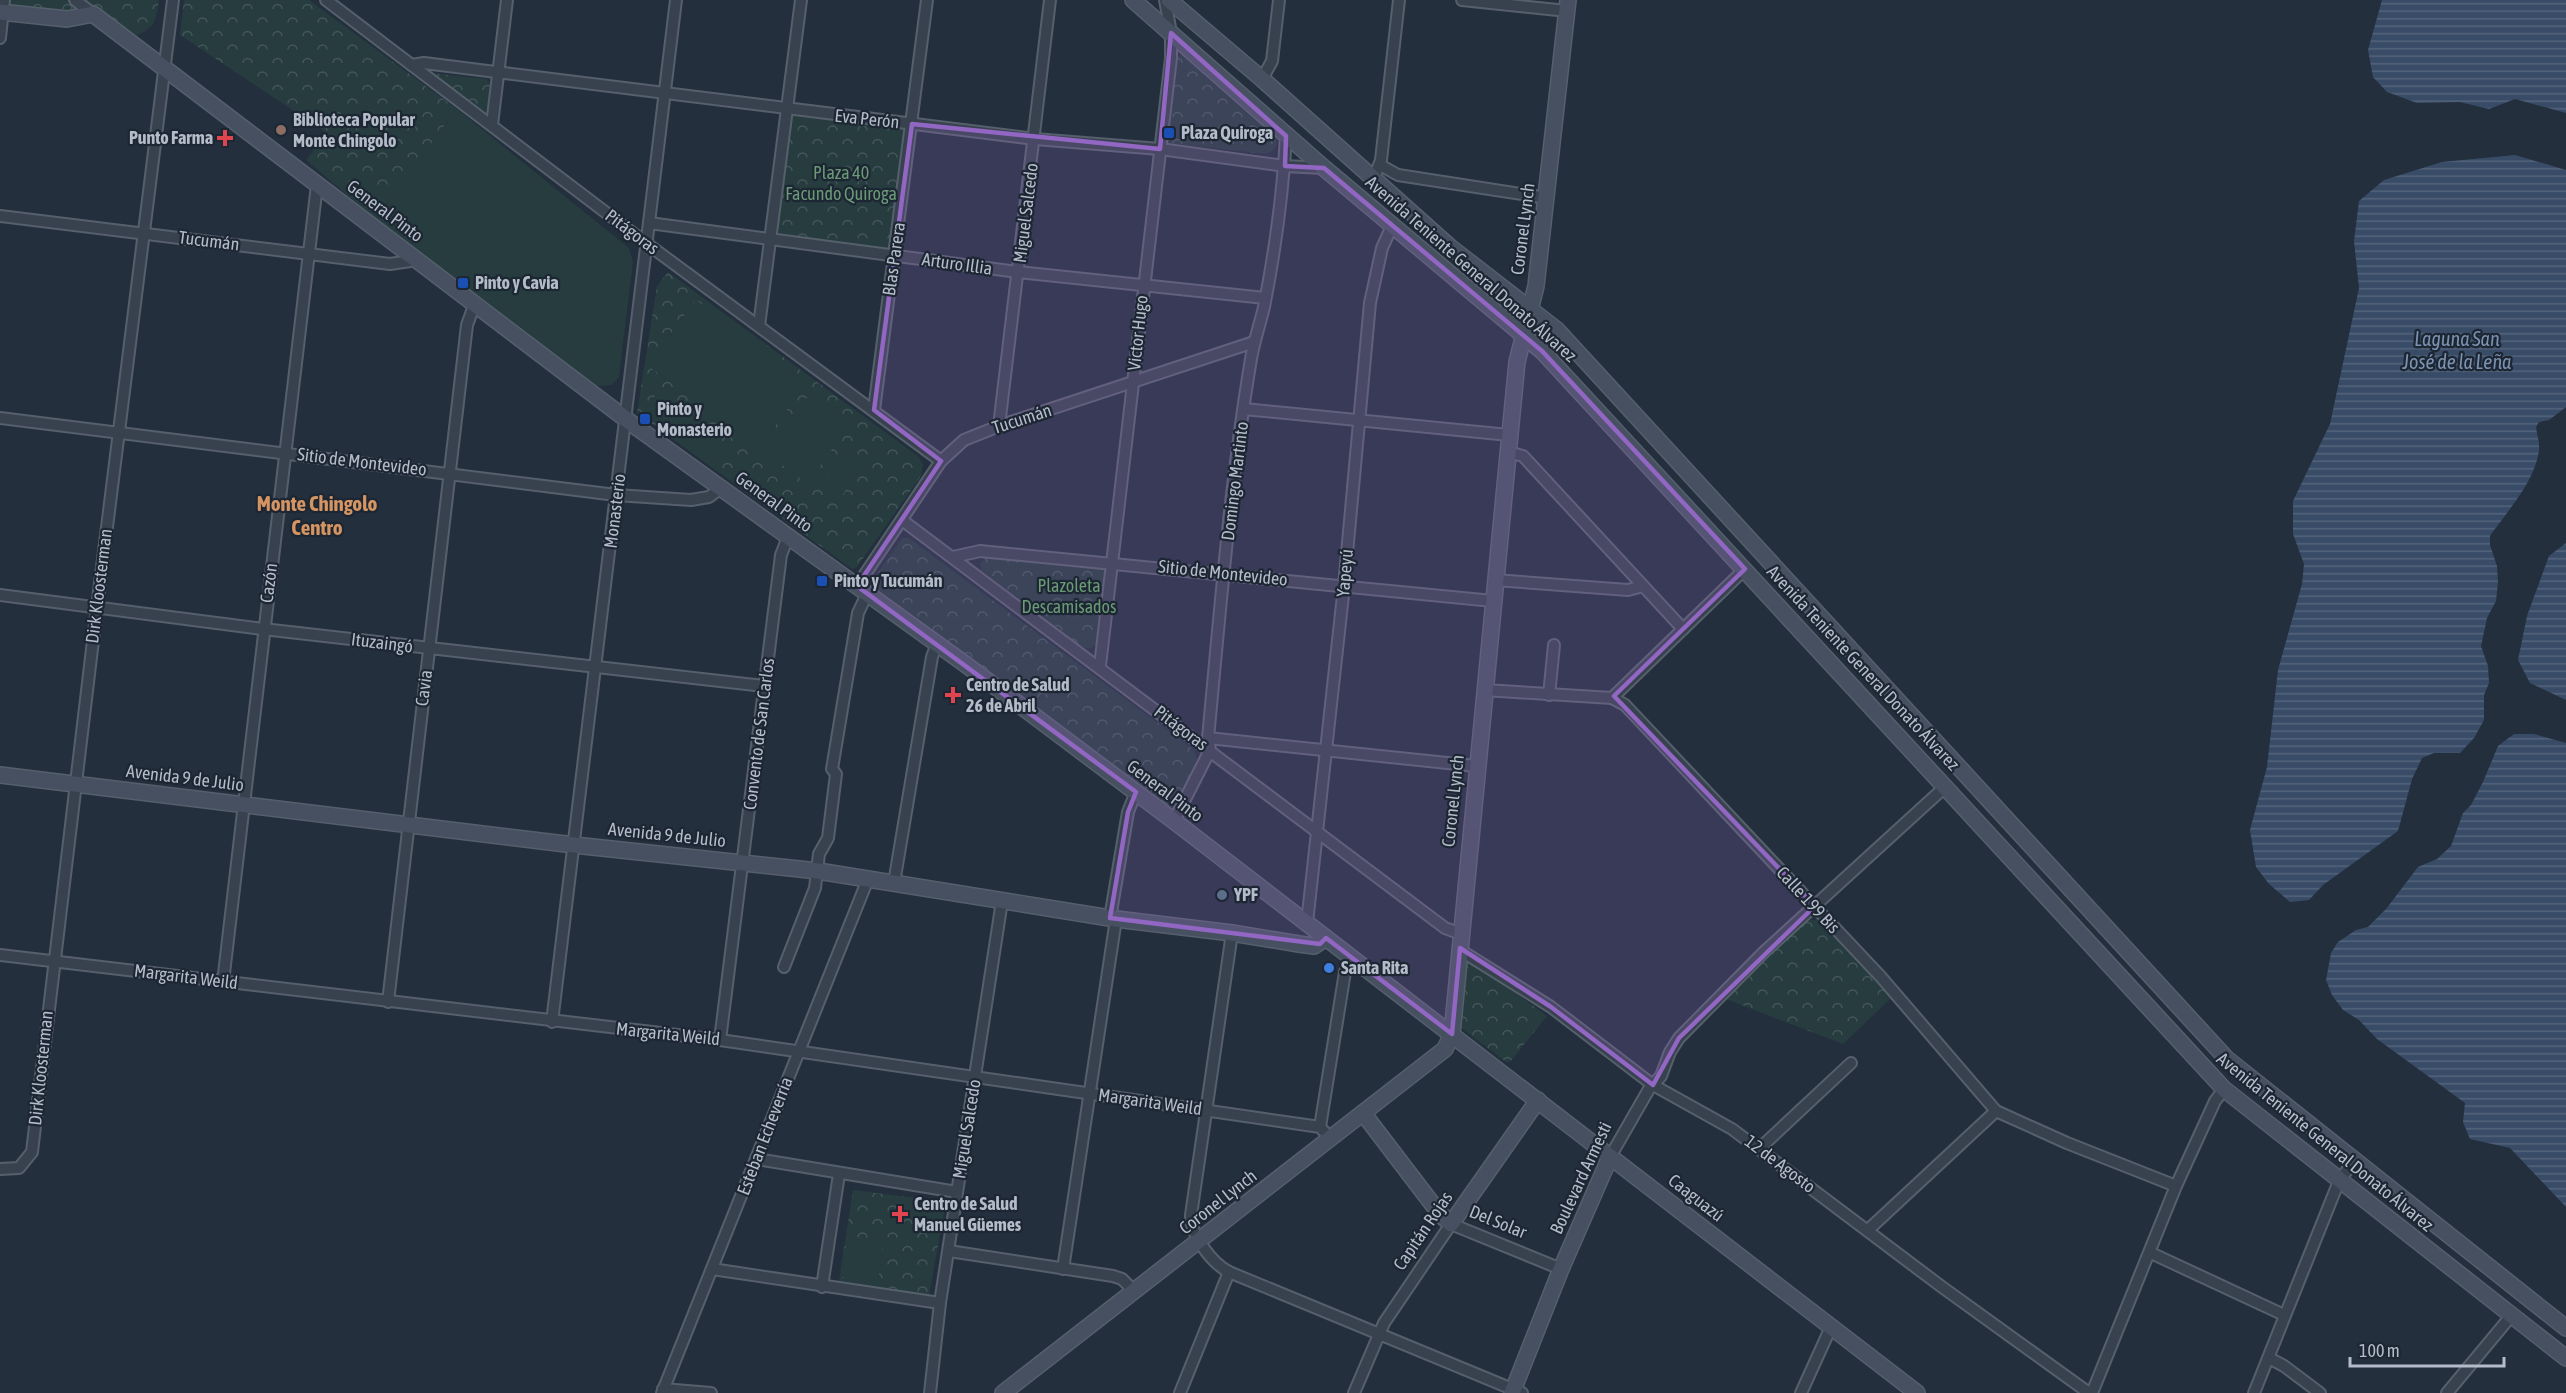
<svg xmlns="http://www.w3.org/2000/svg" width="2566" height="1393" viewBox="0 0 2566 1393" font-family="'Asap Condensed',sans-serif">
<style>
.park{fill:url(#park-crowns)}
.pitch{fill:#263c3f}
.water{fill:url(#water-rules)}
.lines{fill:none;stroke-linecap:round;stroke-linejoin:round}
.street-casing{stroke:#565f6c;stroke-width:14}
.secondary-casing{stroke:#565f6c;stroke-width:18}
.street{stroke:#38414e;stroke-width:10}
.secondary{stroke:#465061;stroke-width:15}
.marked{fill:#9266c3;fill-opacity:0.2;stroke:#9266c3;stroke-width:4.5;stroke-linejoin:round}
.education-dot{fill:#8d6e63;stroke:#1d2633;stroke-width:2}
.transit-dot{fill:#1a4fb4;stroke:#1d2633;stroke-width:2}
.health-dot{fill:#e0444e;stroke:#1d2633;stroke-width:2}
.service-dot{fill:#5c6f8a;stroke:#1d2633;stroke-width:2}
.shop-dot{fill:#3f7fe0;stroke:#1d2633;stroke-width:2}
.labels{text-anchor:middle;stroke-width:4.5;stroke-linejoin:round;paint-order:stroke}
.street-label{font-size:18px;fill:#b4bcc9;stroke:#1d2633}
.poi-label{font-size:18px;font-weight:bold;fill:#b4bcc9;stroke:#1d2633;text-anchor:start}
.park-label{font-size:18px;fill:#6b9a76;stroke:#1d2633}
.water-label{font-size:20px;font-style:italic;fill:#7c92b1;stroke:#1d2633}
.quarter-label{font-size:21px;font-weight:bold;fill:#d59563;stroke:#1d2633}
</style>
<defs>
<pattern id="park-crowns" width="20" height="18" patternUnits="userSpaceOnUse" patternTransform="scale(1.5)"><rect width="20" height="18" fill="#263c3f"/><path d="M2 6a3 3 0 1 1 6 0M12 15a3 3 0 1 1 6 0" fill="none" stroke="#435659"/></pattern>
<pattern id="water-rules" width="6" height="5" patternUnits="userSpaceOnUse" patternTransform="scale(1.5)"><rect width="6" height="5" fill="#394c67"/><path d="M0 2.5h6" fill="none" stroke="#53647b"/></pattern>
</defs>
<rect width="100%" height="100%" fill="#242f3e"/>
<g class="park">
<path d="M 4,0 L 75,0 L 93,14 L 3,12 Z"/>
<path d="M 85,0 L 159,0 C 156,19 155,29 136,35 Z"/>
<path d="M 184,0 L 309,0 L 457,109 L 376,219 L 306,160 L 327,133 L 180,35 Z"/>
<path d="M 1183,54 L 1277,136 C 1278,145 1275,152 1265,154 L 1168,143 L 1167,140 L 1176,57 Z"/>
<path d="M 432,73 L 486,79 L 490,83 L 487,113 Z"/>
<path d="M 786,109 L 912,124 L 895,255 L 771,240 Z"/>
<path d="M 668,272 L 919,457 L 923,464 L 921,476 L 857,567 L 852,569 L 841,561 L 637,413 L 657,286 Z"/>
<path d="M 902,538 L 909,538 L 1193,749 L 1197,758 L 1195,764 L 1173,808 L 1169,807 L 874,590 L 872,581 Z"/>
<path d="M 987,556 L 1106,568 L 1099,641 C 1093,648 1090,650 1082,647 L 981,570 L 980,564 Z"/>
<path d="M 1819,919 L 1892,997 L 1843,1044 L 1723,998 L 1807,921 Z"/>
<path d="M 1471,961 L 1547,1016 L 1510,1062 L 1506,1062 L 1460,1027 L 1467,962 Z"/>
<path d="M 853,1190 L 946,1202 L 929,1295 L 839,1281 Z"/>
</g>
<g class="pitch">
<path d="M 457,109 L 629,248 L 633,262 L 619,377 L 612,385 L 597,386 L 376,219 Z"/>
<path d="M 696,300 L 807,383 L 758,448 L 647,365 Z"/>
<path d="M 812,391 L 853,421 L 807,483 L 766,453 Z"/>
<path d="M 658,392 L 692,419 L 677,438 L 643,412 Z"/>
<path d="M 694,420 L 728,446 L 713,466 L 679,439 Z"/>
<path d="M 843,457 L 860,469 L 841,497 L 824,485 Z"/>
<path d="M 847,1239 L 883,1244 L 878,1281 L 842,1277 Z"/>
</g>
<g class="water">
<path d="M 2382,0 L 2566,0 L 2566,113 L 2515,99 L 2489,109 L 2460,102 L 2417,103 L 2387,92 L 2373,77 L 2368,50 Z"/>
<path d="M 2515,155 L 2566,170 L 2566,407 L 2549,420 L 2539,422 L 2536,427 C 2537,435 2540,443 2539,451 C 2534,483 2508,510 2490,536 L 2490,545 L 2497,566 L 2498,582 L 2496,601 L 2487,618 L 2481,646 L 2488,666 L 2489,683 L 2484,695 L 2484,720 L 2474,738 L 2460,753 L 2434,753 L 2422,758 L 2412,779 L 2398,831 L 2323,885 L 2309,900 L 2290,902 L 2269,884 L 2256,867 L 2250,830 L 2267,767 L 2278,670 L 2302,584 L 2304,564 L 2293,534 L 2293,501 L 2330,424 L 2359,288 L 2354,241 L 2359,201 L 2384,180 L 2442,162 Z"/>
<path d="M 2566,543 L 2566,700 L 2530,683 L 2518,660 L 2527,616 L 2549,556 Z"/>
<path d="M 2514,734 L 2534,734 L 2566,743 L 2566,1207 L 2510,1148 L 2470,1139 L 2463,1122 L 2465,1103 L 2377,1039 L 2359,1020 L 2343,1010 L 2332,995 L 2326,980 L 2331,953 L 2338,942 L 2356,930 L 2368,927 L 2386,909 L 2418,867 L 2437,859 L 2451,846 L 2463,813 L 2471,805 L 2483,782 L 2498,746 Z"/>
</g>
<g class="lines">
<g class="street-casing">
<g id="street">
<path d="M 75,0 L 93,14"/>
<path d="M 326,0 L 646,243 L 941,461"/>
<path d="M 1462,0 L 1567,11"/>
<path d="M 0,38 L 4,0"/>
<path d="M 412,65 L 424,63 L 1035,139 L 1160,149 L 1285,166 L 1324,168"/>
<path d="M 1262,79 L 1272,61 L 1279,0"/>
<path d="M 492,125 L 507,0"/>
<path d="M 1380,165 L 1398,175 L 1547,198"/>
<path d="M 1374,178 L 1381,160 L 1399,0"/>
<path d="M 0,216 L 390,264 L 417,260"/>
<path d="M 649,223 L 1018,272 L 1265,298"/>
<path d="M 759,326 L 801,0"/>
<path d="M 1244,409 L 1509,435"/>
<path d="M 874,410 L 927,0"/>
<path d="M 0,418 L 616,495 L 691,500 L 709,497 L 721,488"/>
<path d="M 999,426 L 1050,0"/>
<path d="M 1508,452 L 1523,456 L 1683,629"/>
<path d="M 902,520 L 1445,928 L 1461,934"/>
<path d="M 953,557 L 980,551 L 1493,601"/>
<path d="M 1495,580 L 1628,590 L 1643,586"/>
<path d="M 857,586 L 941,461 L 964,440 L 999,426 L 1254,342"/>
<path d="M 0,595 L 263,629 L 764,686"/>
<path d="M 1100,666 L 1171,58 L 1171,33 L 1165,0"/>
<path d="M 1484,690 L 1612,698 L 1745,569"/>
<path d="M 1549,695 L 1554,645"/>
<path d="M 1612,698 L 1625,705 L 1881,977 L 1996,1111 L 2067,1143 L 2176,1186"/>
<path d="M 1208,738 L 1476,766"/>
<path d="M 1174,821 L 1210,750 L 1208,738 C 1220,612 1230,484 1251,359 C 1254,341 1260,324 1264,307 C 1275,251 1283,192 1286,136"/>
<path d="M 894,883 L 932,657 L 937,643"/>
<path d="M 1110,918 L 1128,812 L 1136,792"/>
<path d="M 1307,923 L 1344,586 L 1370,303 L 1382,248 L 1392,226"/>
<path d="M 1232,933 L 1191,1215 C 1190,1235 1212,1263 1229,1272 L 1522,1393"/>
<path d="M 1460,950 L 1551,1007 L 1653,1085 L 1732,1129 L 1942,1287 L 2089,1393"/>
<path d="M 0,955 L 720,1040 L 1320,1127 L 1330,1138"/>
<path d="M 784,967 L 815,888 L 819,854 L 828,838 L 836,774 L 832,769 L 858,613 L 867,594"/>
<path d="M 223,982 L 317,185"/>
<path d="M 388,1002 L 467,325 L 475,303"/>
<path d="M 552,1022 L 676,0"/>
<path d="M 720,1040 L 781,555 L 788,537"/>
<path d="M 1320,1127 L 1345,972 L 1352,958"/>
<path d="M 1760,1148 L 1851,1063"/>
<path d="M 1610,1157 L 1649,1089 L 1661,1076 L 1670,1052 L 1679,1038 L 1763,953 L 1946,786"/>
<path d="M 757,1159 L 957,1192"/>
<path d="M 0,1169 L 19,1168 L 32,1152 L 97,607 L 173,0"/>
<path d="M 1868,1230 L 1996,1111"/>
<path d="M 949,1251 L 1113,1276 L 1122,1279 L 1134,1291"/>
<path d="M 2151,1253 L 2284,1315"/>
<path d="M 712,1269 L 940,1303"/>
<path d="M 1063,1269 L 1116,919"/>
<path d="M 822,1287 L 839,1174"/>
<path d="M 2269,1358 L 2284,1366 L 2320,1393"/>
<path d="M 663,1389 L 711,1393"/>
<path d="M 662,1393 L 868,879"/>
<path d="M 930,1393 L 940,1303 L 1002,901"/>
<path d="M 1180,1393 L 1229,1272"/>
<path d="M 1354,1393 L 1384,1323 L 1451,1224 L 1561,1269"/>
<path d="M 1801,1393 L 1831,1327"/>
<path d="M 2092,1393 L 2176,1186 L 2215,1101 L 2224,1089"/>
<path d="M 2254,1393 L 2339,1181 L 2355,1160"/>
<path d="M 2447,1393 L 2511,1316"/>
</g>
</g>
<g class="secondary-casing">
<g id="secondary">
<path d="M 1133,0 L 1324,168 L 1542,351 L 2224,1089 L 2566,1358"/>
<path d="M 1169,0 L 1262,79 L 1450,247 L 1557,330 L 2227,1059 L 2566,1328"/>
<path d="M 0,12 L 67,19 L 93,14 L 639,429 L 965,664 L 1174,821 L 1917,1393"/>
<path d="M 0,775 L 574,845 L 818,871 L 1116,919 L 1232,933 L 1299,944 L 1314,946 L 1326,938"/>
<path d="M 1363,1113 L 1440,1214 L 1451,1224 L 1538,1100"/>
<path d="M 1003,1393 L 1445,1049 L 1452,1034 L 1517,362 L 1536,286 L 1568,0"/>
<path d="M 1512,1393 L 1561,1269 L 1610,1157"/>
</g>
</g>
<use href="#street" class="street"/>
<use href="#secondary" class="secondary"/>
</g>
<path class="marked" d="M 1171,33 L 1286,136 L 1285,166 L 1324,168 L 1542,351 L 1745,569 L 1614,696 L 1815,906 L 1679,1038 L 1653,1085 L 1551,1007 L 1460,948 L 1452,1034 L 1326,938 L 1320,944 L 1110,918 L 1128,812 L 1136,792 L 857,586 L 941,461 L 874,410 L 912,124 L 1160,149 Z"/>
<circle class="education-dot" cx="281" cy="130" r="6"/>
<g class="transit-dot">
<rect x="1163" y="127" width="12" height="12" rx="3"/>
<rect x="457" y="277" width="12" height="12" rx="3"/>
<rect x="639" y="413" width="12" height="12" rx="3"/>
<rect x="816" y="575" width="12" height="12" rx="3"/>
</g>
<g class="health-dot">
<path d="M222 129h6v6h6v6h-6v6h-6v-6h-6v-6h6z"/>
<path d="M950 686h6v6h6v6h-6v6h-6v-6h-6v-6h6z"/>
<path d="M897 1205h6v6h6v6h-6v6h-6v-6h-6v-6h6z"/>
</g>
<circle class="service-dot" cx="1222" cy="895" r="6"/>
<circle class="shop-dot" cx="1329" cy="968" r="6"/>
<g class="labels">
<g class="street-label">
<text transform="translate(867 119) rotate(6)" y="6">Eva Perón</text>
<text transform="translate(385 211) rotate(37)" y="6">General Pinto</text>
<text transform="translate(1026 213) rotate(-83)" y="6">Miguel Salcedo</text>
<text transform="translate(1523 229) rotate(-83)" y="6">Coronel Lynch</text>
<text transform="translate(632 232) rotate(37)" y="6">Pitágoras</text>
<text transform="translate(209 241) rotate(7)" y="6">Tucumán</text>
<text transform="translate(894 259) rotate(-82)" y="6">Blas Parera</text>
<text transform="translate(957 264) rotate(8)" y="6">Arturo Illia</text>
<text transform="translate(1471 269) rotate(41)" y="6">Avenida Teniente General Donato Álvarez</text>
<text transform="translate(1138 333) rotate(-84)" y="6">Victor Hugo</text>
<text transform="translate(1022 419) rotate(-18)" y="6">Tucumán</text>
<text transform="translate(362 462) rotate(7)" y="6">Sitio de Montevideo</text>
<text transform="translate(1235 481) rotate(-83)" y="6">Domingo Martinto</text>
<text transform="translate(774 502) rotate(36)" y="6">General Pinto</text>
<text transform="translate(615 511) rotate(-83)" y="6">Monasterio</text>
<text transform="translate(1223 573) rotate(6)" y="6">Sitio de Montevideo</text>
<text transform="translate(1345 573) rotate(-85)" y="6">Yapeyú</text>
<text transform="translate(269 583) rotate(-83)" y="6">Cazón</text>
<text transform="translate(99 586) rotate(-83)" y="6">Dirk Kloosterman</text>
<text transform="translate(382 643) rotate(7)" y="6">Ituzaingó</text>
<text transform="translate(1863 668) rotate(47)" y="6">Avenida Teniente General Donato Álvarez</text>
<text transform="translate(424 688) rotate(-83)" y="6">Cavia</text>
<text transform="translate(1181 728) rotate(37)" y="6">Pitágoras</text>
<text transform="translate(759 734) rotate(-83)" y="6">Convento de San Carlos</text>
<text transform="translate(185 778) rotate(7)" y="6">Avenida 9 de Julio</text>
<text transform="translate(1165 791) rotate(37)" y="6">General Pinto</text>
<text transform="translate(1453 801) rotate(-84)" y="6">Coronel Lynch</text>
<text transform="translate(667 835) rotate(6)" y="6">Avenida 9 de Julio</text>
<text transform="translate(1808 900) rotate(47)" y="6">Calle 199 Bis</text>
<text transform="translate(186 977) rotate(7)" y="6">Margarita Weild</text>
<text transform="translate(668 1034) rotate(6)" y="6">Margarita Weild</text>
<text transform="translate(41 1068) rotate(-84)" y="6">Dirk Kloosterman</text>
<text transform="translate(1150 1102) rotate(8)" y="6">Margarita Weild</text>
<text transform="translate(967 1129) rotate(-81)" y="6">Miguel Salcedo</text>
<text transform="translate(765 1136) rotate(-69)" y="6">Esteban Echeverría</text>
<text transform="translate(2325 1142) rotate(39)" y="6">Avenida Teniente General Donato Álvarez</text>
<text transform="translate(1780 1164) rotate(37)" y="6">12 de Agosto</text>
<text transform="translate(1581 1178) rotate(-65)" y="6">Boulevard Armesti</text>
<text transform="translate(1696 1198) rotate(38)" y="6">Caaguazú</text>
<text transform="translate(1218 1202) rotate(-38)" y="6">Coronel Lynch</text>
<text transform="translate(1498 1222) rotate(22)" y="6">Del Solar</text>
<text transform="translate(1423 1231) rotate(-56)" y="6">Capitán Rojas</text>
</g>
<g class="poi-label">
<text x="293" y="126">Biblioteca Popular<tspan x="293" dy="21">Monte Chingolo</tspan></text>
<text x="1181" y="139">Plaza Quiroga</text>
<text x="213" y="144" text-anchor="end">Punto Farma</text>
<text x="475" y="289">Pinto y Cavia</text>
<text x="657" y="415">Pinto y<tspan x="657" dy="21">Monasterio</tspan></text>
<text x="834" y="587">Pinto y Tucumán</text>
<text x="966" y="691">Centro de Salud<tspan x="966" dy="21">26 de Abril</tspan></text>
<text x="1234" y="901">YPF</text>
<text x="1341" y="974">Santa Rita</text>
<text x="914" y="1210">Centro de Salud<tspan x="914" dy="21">Manuel Güemes</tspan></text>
</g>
<g class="park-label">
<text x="841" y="179">Plaza 40<tspan x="841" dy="21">Facundo Quiroga</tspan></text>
<text x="1069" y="592">Plazoleta<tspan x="1069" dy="21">Descamisados</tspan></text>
</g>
<g class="water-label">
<text x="2457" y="346">Laguna San<tspan x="2457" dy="23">José de la Leña</tspan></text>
</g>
<g class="quarter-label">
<text x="317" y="511">Monte Chingolo<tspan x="317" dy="24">Centro</tspan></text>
</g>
</g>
<path d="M2350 1357v9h154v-9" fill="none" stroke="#b4bcc9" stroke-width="3"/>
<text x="2359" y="1357" font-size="18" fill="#b4bcc9" stroke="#1d2633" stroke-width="4.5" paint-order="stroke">100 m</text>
</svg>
